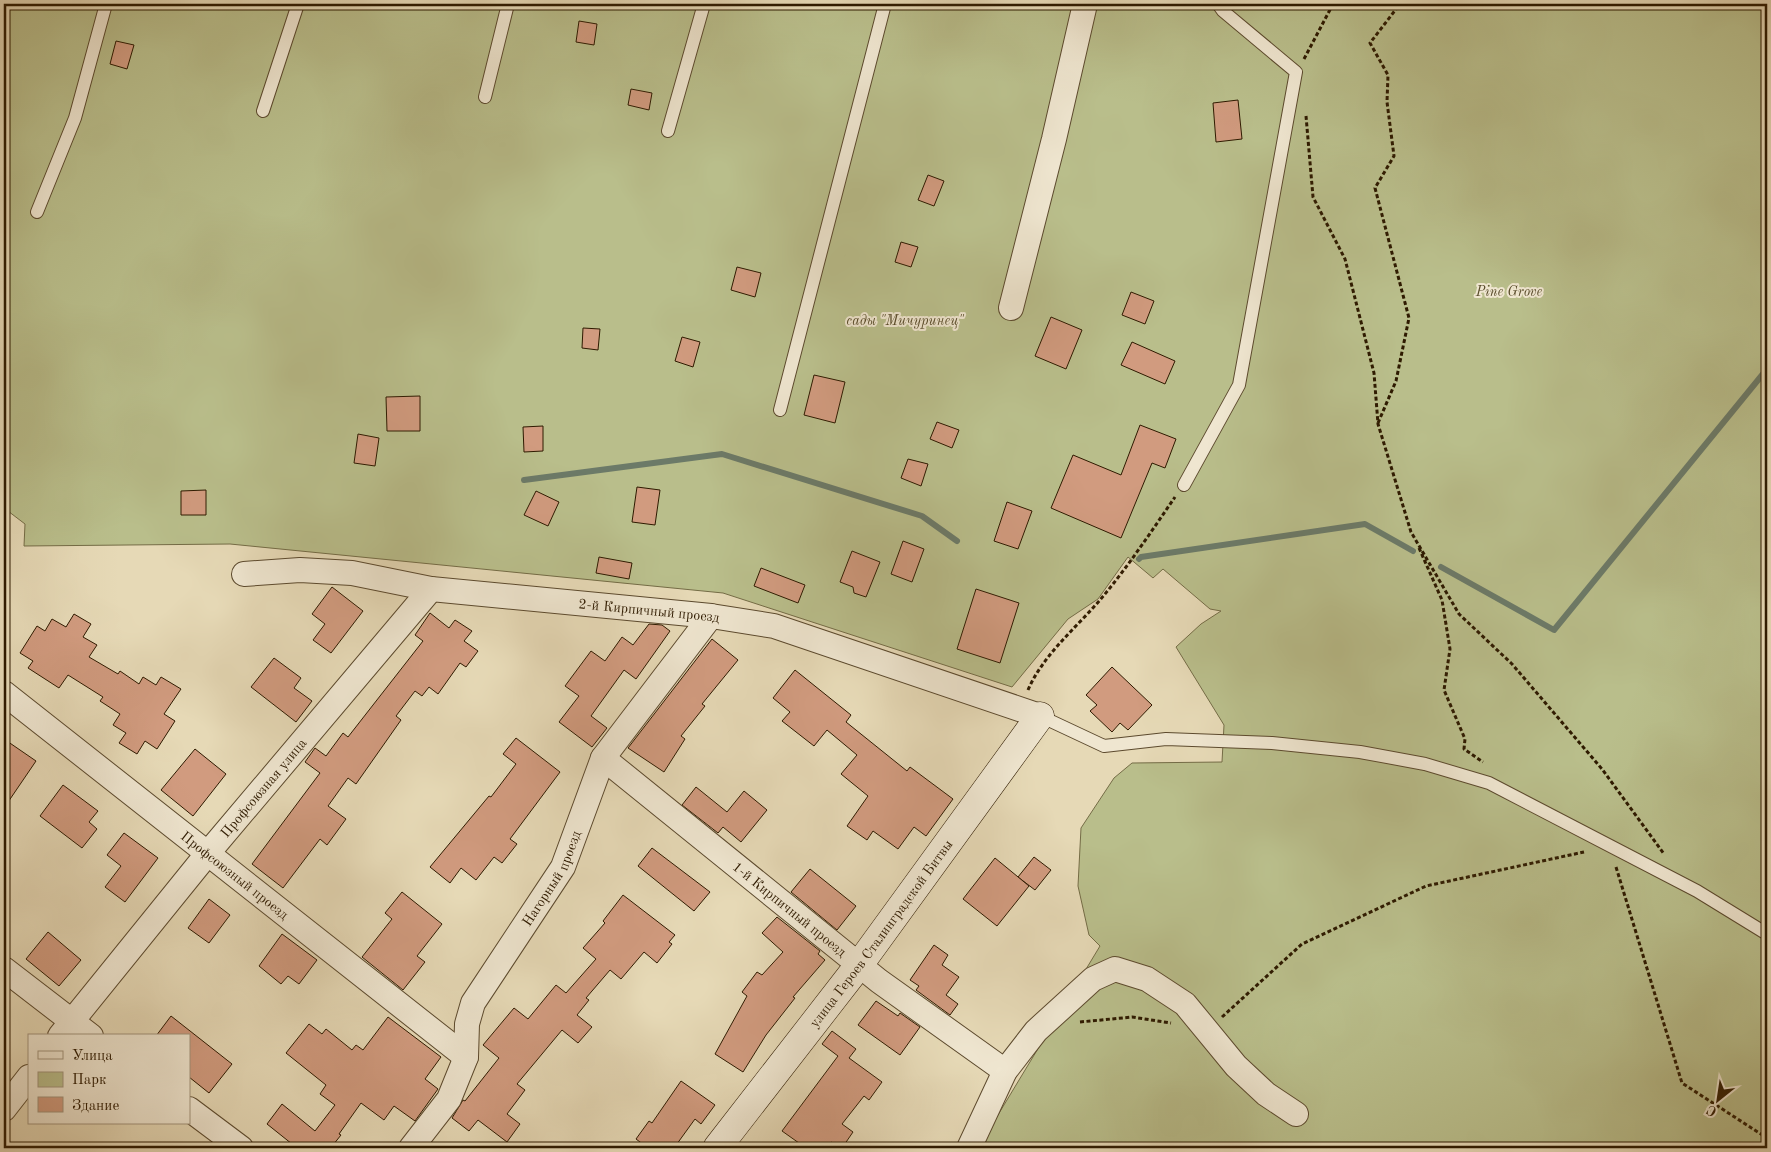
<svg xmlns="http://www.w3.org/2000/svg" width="1771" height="1152" viewBox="0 0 1771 1152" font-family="'Old Standard TT',serif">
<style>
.green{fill:#b9be8b;stroke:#746c46}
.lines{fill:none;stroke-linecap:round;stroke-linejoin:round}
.stream{stroke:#6c7a68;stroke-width:6}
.building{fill:#d19b7f;stroke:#2e1a00}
.lane-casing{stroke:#5c4a2e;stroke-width:14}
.street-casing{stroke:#5c4a2e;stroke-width:26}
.secondary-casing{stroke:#2e1a00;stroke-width:29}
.path{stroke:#2e1a00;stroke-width:3;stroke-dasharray:4 2.5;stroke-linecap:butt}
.lane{stroke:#efe6d0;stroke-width:12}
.street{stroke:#efe6d0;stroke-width:24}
.secondary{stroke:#efe6d0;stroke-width:28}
.labels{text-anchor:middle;stroke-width:4;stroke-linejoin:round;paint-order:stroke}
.park-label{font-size:14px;font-style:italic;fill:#584b2a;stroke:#efe6d0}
.street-label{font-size:14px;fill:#2e1a00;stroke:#efe6d0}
</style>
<rect width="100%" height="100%" fill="#e6d9b6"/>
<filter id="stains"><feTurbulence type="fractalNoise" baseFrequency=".004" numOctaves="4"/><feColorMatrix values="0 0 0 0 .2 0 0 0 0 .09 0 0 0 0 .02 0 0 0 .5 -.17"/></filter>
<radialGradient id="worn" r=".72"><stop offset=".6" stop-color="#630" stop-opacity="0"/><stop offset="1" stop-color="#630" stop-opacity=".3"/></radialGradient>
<path class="green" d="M 4,4 L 1767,4 L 1767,1148 L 1341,1148 L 1308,1143 L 1308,1148 L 981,1148 L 984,1138 L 1100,946 L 1089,935 L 1078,886 L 1081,828 L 1114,778 L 1132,763 L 1222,762 L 1224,725 L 1176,647 L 1201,624 L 1221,611 L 1210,609 L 1163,569 L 1153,578 L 1128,557 L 1098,599 L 1068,619 L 1012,687 L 723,593 L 230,544 L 24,546 L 25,524 L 4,508 Z"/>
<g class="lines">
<g class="stream">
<path d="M 1759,4 L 1767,9"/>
<path d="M 524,480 L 722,454 L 922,516 L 957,541"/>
<path d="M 1139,559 L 1141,557 L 1365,524 L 1413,551"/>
<path d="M 1441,567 L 1554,630 L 1767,369"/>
</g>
</g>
<g class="building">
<path d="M 579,21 L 597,24 L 594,45 L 576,42 Z"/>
<path d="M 116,41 L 134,45 L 127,69 L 110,64 Z"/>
<path d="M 631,89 L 652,93 L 649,110 L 628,105 Z"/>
<path d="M 1238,100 L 1242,139 L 1216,142 L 1213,103 Z"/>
<path d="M 928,175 L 944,181 L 934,206 L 918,200 Z"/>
<path d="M 901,242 L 918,247 L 911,267 L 895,262 Z"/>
<path d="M 737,267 L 761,273 L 755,297 L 731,290 Z"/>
<path d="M 1131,292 L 1154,301 L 1145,324 L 1122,315 Z"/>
<path d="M 1051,317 L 1082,330 L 1066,369 L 1035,356 Z"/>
<path d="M 583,328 L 600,329 L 598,350 L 582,348 Z"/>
<path d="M 682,337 L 700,342 L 693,367 L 675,361 Z"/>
<path d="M 1132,342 L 1175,361 L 1165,384 L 1121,365 Z"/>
<path d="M 814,375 L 845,382 L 835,423 L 804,415 Z"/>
<path d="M 420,396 L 420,431 L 387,431 L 386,397 Z"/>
<path d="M 937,422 L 959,430 L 952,448 L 930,439 Z"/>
<path d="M 1140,425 L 1176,439 L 1165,468 L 1152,463 L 1121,538 L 1051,508 L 1073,455 L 1121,475 Z"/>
<path d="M 543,426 L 543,451 L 524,452 L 523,427 Z"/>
<path d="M 358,434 L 379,438 L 375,466 L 354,463 Z"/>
<path d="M 908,459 L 928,464 L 921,486 L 901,478 Z"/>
<path d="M 637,487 L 660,490 L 655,525 L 632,522 Z"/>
<path d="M 206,490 L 206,515 L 181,515 L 181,491 Z"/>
<path d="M 536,491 L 559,502 L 548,526 L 524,515 Z"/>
<path d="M 1007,502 L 1032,511 L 1018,549 L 994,541 Z"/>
<path d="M 903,541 L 924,549 L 912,582 L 891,574 Z"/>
<path d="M 852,551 L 880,562 L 866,597 L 854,593 L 853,587 L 840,582 Z"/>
<path d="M 599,557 L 632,563 L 629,579 L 596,573 Z"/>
<path d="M 761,568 L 805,585 L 798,603 L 754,586 Z"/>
<path d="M 332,587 L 363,611 L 331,653 L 313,640 L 325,624 L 312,614 Z"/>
<path d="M 976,589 L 1019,603 L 1000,663 L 957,649 Z"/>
<path d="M 430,613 L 449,628 L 455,620 L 472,631 L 464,641 L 478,651 L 466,667 L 460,663 L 438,694 L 429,687 L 422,696 L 415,691 L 396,716 L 401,720 L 356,784 L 348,778 L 328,806 L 346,819 L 327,845 L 320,839 L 283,888 L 252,864 L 320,773 L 305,762 L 315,748 L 326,756 L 343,733 L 348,737 L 423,641 L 415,635 Z"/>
<path d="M 74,614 L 91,624 L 83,637 L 97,645 L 89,657 L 118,674 L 120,671 L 139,684 L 143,677 L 156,685 L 161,677 L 181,689 L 164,714 L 175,721 L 157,749 L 145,741 L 137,754 L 119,743 L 126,733 L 113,725 L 120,714 L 100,701 L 103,697 L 68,675 L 59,688 L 28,668 L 33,661 L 20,653 L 37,626 L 45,631 L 52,619 L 66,627 Z"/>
<path d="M 649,624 L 662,625 L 670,631 L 636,679 L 624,670 L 591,716 L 607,728 L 592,747 L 559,722 L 579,696 L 565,686 L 591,651 L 605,661 L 622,637 L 633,645 Z"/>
<path d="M 712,639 L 738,660 L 702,704 L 705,706 L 681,736 L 685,739 L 664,772 L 628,748 Z"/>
<path d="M 274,658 L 301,678 L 294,688 L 312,701 L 296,722 L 251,687 Z"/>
<path d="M 1112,667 L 1152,705 L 1128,730 L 1120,723 L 1112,732 L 1090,711 L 1097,705 L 1086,695 Z"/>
<path d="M 795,670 L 851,715 L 846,722 L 907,771 L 910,767 L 953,799 L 926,836 L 914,827 L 898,849 L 873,831 L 867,840 L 847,826 L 868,796 L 841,774 L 857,755 L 827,730 L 814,746 L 782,721 L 790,712 L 773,698 Z"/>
<path d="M 516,738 L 560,772 L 510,839 L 517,844 L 502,863 L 494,857 L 476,880 L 461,868 L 450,883 L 430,867 L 489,796 L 491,797 L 516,764 L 503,754 Z"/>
<path d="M 4,739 L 36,761 L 4,808 Z"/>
<path d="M 195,749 L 226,774 L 193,816 L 161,790 Z"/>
<path d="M 63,785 L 98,811 L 89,822 L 97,829 L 82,848 L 40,816 Z"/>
<path d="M 696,787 L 727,812 L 744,791 L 767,810 L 741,842 L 723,827 L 718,833 L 682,805 Z"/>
<path d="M 124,833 L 158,858 L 125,902 L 105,887 L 121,866 L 107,855 Z"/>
<path d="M 652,848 L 710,892 L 694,911 L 638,866 Z"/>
<path d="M 1034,857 L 1051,870 L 1035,890 L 1018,877 Z"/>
<path d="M 995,858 L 1029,886 L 997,926 L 963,899 Z"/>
<path d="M 810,869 L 856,906 L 837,930 L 791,892 Z"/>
<path d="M 402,892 L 442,924 L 417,956 L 425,962 L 403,990 L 362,957 L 392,919 L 385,913 Z"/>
<path d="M 623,895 L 675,935 L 669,942 L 672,944 L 657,963 L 644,952 L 621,979 L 610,970 L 586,998 L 589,1000 L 577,1015 L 592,1027 L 578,1043 L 562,1030 L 517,1084 L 525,1090 L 507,1114 L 520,1124 L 507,1142 L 478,1120 L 469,1131 L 452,1118 L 463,1100 L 465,1101 L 499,1058 L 483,1045 L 514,1008 L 528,1019 L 556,985 L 566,993 L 596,959 L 583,948 L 605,923 L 603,921 Z"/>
<path d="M 209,899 L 230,915 L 209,943 L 188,928 Z"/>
<path d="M 777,917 L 820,951 L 818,954 L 825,960 L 793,997 L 795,998 L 766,1035 L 743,1072 L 715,1054 L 747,996 L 742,992 L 757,972 L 762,975 L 783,952 L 762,933 Z"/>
<path d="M 48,932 L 81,960 L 59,986 L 26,959 Z"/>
<path d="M 282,934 L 317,960 L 299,984 L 288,976 L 281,984 L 259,966 Z"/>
<path d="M 934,945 L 948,955 L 942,965 L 959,977 L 946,995 L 958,1004 L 950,1015 L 916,990 L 919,986 L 910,980 Z"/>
<path d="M 876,1001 L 898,1016 L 900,1013 L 920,1027 L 900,1055 L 858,1025 Z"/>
<path d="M 171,1016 L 232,1064 L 209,1093 L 189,1077 L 189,1036 L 156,1036 Z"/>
<path d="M 388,1017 L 441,1057 L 425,1079 L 438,1089 L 415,1121 L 394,1106 L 384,1120 L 361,1103 L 339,1134 L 341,1135 L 333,1145 L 337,1148 L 297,1148 L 267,1124 L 282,1104 L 315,1131 L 335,1105 L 320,1094 L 326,1085 L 286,1053 L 309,1024 L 322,1034 L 326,1029 L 352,1050 L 356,1045 L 363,1050 Z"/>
<path d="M 832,1031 L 856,1049 L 849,1058 L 882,1082 L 869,1100 L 864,1096 L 842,1124 L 853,1132 L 842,1148 L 831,1142 L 826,1148 L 806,1148 L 782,1131 L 838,1056 L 822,1044 Z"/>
<path d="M 681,1081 L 715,1105 L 701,1124 L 695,1119 L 674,1148 L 648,1148 L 636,1139 L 649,1121 L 652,1123 Z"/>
</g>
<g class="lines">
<g class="lane-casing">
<g id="lane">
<path d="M 485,97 L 508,4"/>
<path d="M 263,111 L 298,4"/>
<path d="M 668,131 L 704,4"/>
<path d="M 37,212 L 75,118 L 106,4"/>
<path d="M 780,410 L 885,4"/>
<path d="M 1184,485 L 1239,385 L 1296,72 L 1223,11 L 1218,4"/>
<path d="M 1040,716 L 1104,746 L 1166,739 L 1272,743 L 1360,752 L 1425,764 L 1489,783 L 1697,891 L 1767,934"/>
</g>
</g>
<g class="street-casing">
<g id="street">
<path d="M 1011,308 L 1054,139 L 1085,4"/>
<path id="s1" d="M 244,574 L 300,570 L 352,573 L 431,589 L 711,616 L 774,626 L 1040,716"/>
<path id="s2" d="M 4,693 L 466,1057"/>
<path id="s3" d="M 603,758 L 879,981 L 1005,1071"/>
<path d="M 4,969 L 91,1036"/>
<path id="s4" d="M 60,1036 L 208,853 L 431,589"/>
<path d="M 4,1109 L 29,1077"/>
<path d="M 189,1109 L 241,1148"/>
<path id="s5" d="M 411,1148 L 449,1099 L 466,1057 L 467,1024 L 473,1003 L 563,867 L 603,758 L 711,616"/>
<path d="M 969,1148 L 1005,1071 L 1036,1031 L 1093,979 L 1115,969 L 1147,979 L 1185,1004 L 1236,1066 L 1266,1094 L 1296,1114"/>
</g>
</g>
<g class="secondary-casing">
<g id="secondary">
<path id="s6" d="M 717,1148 L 859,965 L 1040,716"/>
</g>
</g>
<g class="path">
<path d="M 1304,59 L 1333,4"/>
<path d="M 1306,116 L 1313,197 L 1345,259 L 1374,373 L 1378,424 L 1411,532 L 1459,614 L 1512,664 L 1602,769 L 1664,854"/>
<path d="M 1378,423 L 1396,381 L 1409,318 L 1375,188 L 1394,156 L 1387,102 L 1388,75 L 1370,43 L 1400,4"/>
<path d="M 1419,548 L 1442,600 L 1450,649 L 1444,690 L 1465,739 L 1464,749 L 1483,762"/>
<path d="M 1028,690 C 1043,655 1075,629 1100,600 C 1127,568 1151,532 1175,497"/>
<path d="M 1616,867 L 1682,1083 L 1767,1138"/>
<path d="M 1222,1017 L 1302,944 L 1426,886 L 1584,852"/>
<path d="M 1080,1022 L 1132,1017 L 1171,1023"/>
</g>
<use href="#lane" class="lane"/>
<use href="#street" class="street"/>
<use href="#secondary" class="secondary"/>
</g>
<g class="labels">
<g class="park-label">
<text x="1509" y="296">Pine Grove</text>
<text x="905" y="325">сады "Мичуринец"</text>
</g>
<g class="street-label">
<text dy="5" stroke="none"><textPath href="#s1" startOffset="408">2-й Кирпичный проезд</textPath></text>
<text dy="5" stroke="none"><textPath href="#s4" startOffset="321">Профсоюзная улица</textPath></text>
<text dy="5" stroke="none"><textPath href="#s2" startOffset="294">Профсоюзный проезд</textPath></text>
<text dy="5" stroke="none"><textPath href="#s5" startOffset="310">Нагорный проезд</textPath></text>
<text dy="5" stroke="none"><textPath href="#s3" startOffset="240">1-й Кирпичный проезд</textPath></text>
<text dy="5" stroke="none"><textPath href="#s6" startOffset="270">улица Героев Сталинградской Битвы</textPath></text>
</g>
</g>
<rect width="1771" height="1152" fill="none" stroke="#e6d9b6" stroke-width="20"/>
<rect x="5" y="5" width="1761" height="1142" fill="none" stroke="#2e1a00" stroke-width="2.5"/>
<rect x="10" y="10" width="1751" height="1132" fill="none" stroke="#2e1a00"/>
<rect x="28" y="1034" width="162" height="90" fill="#efe6d0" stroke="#a2947d"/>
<rect x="38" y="1051" width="25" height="8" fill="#efe6d0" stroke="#a2947d"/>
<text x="72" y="1060" font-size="15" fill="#2e1a00">Улица</text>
<rect x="38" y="1072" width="25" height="15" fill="#b9be8b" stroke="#a2947d"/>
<text x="72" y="1084" font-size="15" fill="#2e1a00">Парк</text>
<rect x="38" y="1097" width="25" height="15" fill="#d19b7f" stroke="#a2947d"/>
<text x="72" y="1110" font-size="15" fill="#2e1a00">Здание</text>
<g transform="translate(1718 1100) rotate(210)" stroke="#efe6d0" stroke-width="4" paint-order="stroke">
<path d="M0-4L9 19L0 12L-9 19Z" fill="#2e1a00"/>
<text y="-8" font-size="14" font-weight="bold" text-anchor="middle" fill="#2e1a00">С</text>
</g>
<rect width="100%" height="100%" filter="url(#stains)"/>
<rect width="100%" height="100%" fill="url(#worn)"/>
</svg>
